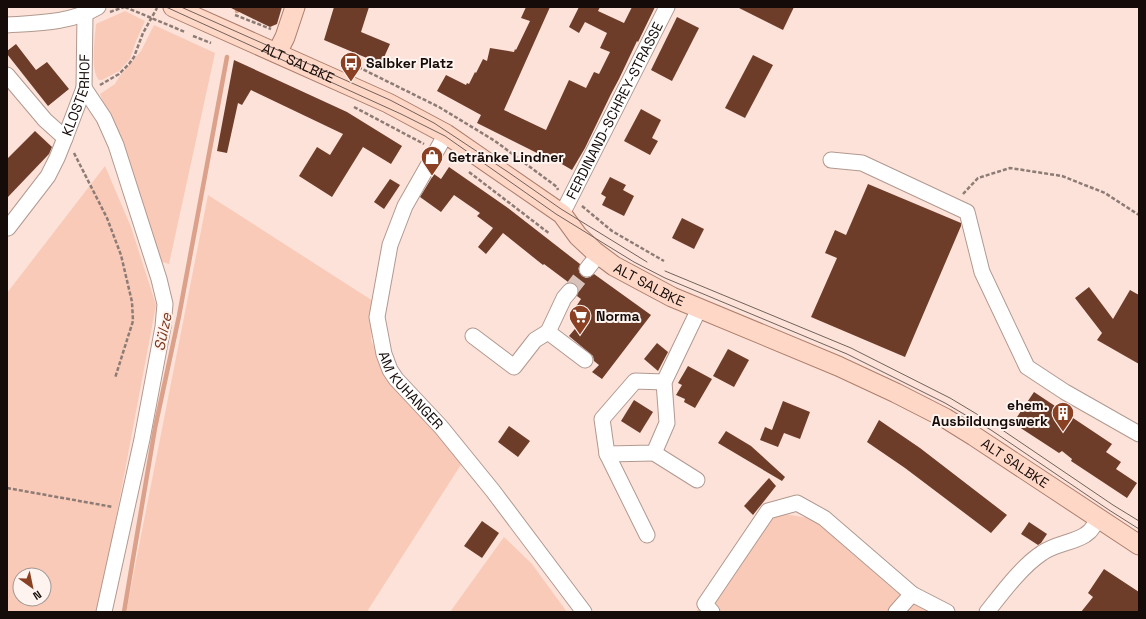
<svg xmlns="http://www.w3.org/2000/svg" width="1146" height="619" viewBox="0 0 1146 619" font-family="'Space Grotesk',sans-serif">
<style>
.green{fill:#facab8;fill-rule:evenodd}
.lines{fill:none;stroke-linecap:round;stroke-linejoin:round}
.stream{stroke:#dba18b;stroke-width:4.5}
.building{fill:#6e3d2a}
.minor-tunnel{stroke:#d9c2b9;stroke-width:15;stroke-dasharray:15 8;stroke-linecap:butt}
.minor-casing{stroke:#b29990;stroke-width:17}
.major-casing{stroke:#ad7e6c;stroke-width:21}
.path{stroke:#8d7b75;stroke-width:2.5;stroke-dasharray:4 2;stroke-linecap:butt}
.minor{stroke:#fff;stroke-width:15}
.major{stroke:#ffd7c7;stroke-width:19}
.tram{stroke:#72625c;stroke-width:1}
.labels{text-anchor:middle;stroke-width:4;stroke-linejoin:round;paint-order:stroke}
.street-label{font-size:14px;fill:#150c09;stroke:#fef3ef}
.poi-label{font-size:14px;font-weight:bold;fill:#150c09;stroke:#fef3ef;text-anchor:start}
.water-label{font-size:15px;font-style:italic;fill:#7b3519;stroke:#fef3ef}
</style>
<rect width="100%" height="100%" fill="#fce2d8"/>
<g class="green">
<path d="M 125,11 L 145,21 L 136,41 L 130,59 L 119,71 L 102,80 L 99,80 C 90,71 95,37 96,24 Z"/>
<path d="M 154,25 L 215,53 L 169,264 L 156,260 L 114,128 L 100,94 L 115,84 L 119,77 L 141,51 Z"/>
<path d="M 105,166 L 131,227 L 156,305 L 108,561 L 97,612 L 7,612 L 7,293 ZM 20,575 L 44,575 L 44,599 L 20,599 Z"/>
<path d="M 208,195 L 373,301 L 371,340 L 381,362 L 420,413 L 462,463 L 368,610 L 370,612 L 126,612 Z"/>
<path d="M 774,512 L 813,519 L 894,590 L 933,612 L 696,612 Z"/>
<path d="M 504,537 L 532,564 L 567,612 L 450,612 Z"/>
</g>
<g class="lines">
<g class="stream">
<path d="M 237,11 L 238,7"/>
<path d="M 124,612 L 155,428 L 179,316 L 227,57"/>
</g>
</g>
<g class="building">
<path d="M 229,7 L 282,7 L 277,24 L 270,27 Z"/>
<path d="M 334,7 L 369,7 L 361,32 L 390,44 L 381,64 L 324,40 Z"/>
<path d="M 526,7 L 550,7 L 504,110 L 546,130 L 569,80 L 586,88 L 594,72 L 599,74 L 610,52 L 600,48 L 607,33 L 585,22 L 579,33 L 569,27 L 579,7 L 600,7 L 598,11 L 624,23 L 632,7 L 655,7 L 638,42 L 637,41 L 619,79 L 611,94 L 585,148 L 572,170 L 538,150 L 537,153 L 477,123 L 481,115 L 437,91 L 446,75 L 466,85 L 467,83 L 469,84 L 475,72 L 476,73 L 483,59 L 487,61 L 490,48 L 514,52 L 515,49 L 516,50 L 530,21 L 521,18 Z"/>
<path d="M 737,7 L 794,7 L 783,30 Z"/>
<path d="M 677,17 L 699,28 L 672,81 L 651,70 Z"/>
<path d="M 16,44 L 36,70 L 47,62 L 69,89 L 48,106 L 7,54 L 7,51 Z"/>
<path d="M 753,55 L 773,65 L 745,118 L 725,108 Z"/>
<path d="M 234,60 L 347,112 L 402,146 L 391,164 L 363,147 L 332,197 L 299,176 L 317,147 L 330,155 L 343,134 L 251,90 L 242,105 L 238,103 L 227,153 L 217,151 Z"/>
<path d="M 641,109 L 661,120 L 652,138 L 658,141 L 650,155 L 624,141 Z"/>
<path d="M 35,131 L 52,147 L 49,154 L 7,198 L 7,159 Z"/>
<path d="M 449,167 L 508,208 L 580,264 L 579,272 L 582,276 L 586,278 L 590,277 L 594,274 L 651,315 L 602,379 L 592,372 L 599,365 L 594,361 L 593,356 L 569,336 L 579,324 L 572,313 L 581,299 L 577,296 L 579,288 L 576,284 L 572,282 L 568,282 L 544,264 L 543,265 L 503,233 L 486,254 L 478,247 L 493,228 L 477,216 L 480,213 L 454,195 L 441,212 L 420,197 L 434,174 L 441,179 Z"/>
<path d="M 610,177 L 626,185 L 623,190 L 634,196 L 624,216 L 602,205 L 606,197 L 601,194 Z"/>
<path d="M 390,179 L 400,185 L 384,209 L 374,202 Z"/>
<path d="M 868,184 L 961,223 L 961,226 L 905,357 L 811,317 L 837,258 L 825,253 L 835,230 L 846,235 Z"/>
<path d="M 682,218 L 704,229 L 694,249 L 672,238 Z"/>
<path d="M 1089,287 L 1113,319 L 1130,290 L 1139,295 L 1139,364 L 1097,340 L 1102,333 L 1075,298 Z"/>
<path d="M 657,343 L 668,352 L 658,371 L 644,359 Z"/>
<path d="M 728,349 L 749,360 L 734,387 L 713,376 Z"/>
<path d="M 688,366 L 712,379 L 695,408 L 684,402 L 685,399 L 676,395 L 682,385 L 678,383 Z"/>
<path d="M 1034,392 L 1112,444 L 1106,452 L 1121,462 L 1116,469 L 1137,483 L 1127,498 L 1071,461 L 1072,459 L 1062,451 L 1059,453 L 1013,423 Z"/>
<path d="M 634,400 L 653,412 L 640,433 L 621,421 Z"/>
<path d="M 783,401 L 810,412 L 800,439 L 784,433 L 778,447 L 760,440 L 765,427 L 772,430 Z"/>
<path d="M 879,420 L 920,448 L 1007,515 L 991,533 L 905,468 L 867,442 Z"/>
<path d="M 509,426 L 530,441 L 518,457 L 498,442 Z"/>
<path d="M 726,431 L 751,446 L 785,477 L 782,481 L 718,443 Z"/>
<path d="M 769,478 L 776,486 L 753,515 L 744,506 Z"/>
<path d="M 482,521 L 499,533 L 482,558 L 464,546 Z"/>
<path d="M 1029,522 L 1047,534 L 1041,543 L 1038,545 L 1021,534 Z"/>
<path d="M 1104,569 L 1139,592 L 1139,612 L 1081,612 L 1093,597 L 1088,593 Z"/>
</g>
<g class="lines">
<path class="minor-tunnel" d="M 570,291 L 587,269"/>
<g class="minor-casing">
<g id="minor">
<path d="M 7,25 C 38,23 71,23 98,7"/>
<path id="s1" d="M 7,75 L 45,120 L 65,138 L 84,88 L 85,14"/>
<path d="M 84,88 L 104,118 L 116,145 L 159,279 L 165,304 L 163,327 L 142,439 L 104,612"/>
<path id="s2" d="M 446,134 L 405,206 L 390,245 L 377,317 L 384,354 L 390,370 L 396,379 L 441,427 L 493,491 L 584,612"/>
<path d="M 831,160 L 862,163 L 967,212 L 982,272 L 1027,367 L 1065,392 L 1139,434"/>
<path id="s3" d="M 562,214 L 667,7"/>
<path d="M 8,228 L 48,176 L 57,158 L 65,138"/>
<path d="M 587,269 L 598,255"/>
<path d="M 570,291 L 564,298 L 548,332 L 585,360"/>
<path d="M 473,336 L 514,367 L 535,340 L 548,332"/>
<path d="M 654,453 L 697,480"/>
<path d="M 607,454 L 654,453 L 667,423 L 664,382 L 699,309"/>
<path d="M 647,535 L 607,454 L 602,419 L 635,381 L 664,382"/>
<path d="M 712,612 L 705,604 L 768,511 L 797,503 L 824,518 L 912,594 L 947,612"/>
<path d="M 896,612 L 912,594"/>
<path d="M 987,612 C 1002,593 1022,566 1042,553 C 1055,544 1072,543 1085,535 L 1090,531 L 1099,519"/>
</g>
</g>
<g class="major-casing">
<g id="major">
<path id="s4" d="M 173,7 L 388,103 L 446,134 L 562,214 L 578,236 L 594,251 L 614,266 L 672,297 L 838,366 L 896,393 L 945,418 L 974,436 L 1139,545"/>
<path d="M 277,53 L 285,37 L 295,7"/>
</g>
</g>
<g class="path">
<path d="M 125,7 L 185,32"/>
<path d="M 110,12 L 124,7"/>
<path d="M 235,15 L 271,29"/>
<path d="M 193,36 L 211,43"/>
<path d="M 344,65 L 346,61 L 439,107 L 495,141 L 557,187 L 558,190"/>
<path d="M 100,85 L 119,74 L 129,64 L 134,57 L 143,33 L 157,8"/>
<path d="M 354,107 L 424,144"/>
<path d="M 74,153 L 107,218 L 121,255 L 132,302 L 133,321 L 115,378"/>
<path d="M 469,172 L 550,234"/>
<path d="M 963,194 L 978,178 L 1010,168 L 1062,176 L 1105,193 L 1139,215"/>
<path d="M 582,206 L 612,231 L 664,261"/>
<path d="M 7,488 L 113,507"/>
</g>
<use href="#minor" class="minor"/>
<use href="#major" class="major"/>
<g class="tram">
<path d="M 166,7 L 401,114 L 445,136 L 556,214 L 634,262 L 665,278 L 847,354 L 945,403 L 991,430 L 1109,510 L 1139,529"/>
<path d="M 181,7 L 390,100 L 434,123 L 508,172 L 561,209 L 647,262"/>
<path d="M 665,271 L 851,348 L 950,398 L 995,425 L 1113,505 L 1139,521"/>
</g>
</g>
<defs>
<g id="bus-pin" transform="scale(1.15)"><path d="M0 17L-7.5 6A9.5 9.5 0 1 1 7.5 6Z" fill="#894023" stroke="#fef3ef"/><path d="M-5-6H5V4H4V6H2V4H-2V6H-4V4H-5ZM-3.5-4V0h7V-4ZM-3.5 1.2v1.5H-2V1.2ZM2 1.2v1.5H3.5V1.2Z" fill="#fff"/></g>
<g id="shop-pin" transform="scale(1.15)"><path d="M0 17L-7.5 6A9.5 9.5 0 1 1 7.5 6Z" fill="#894023" stroke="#fef3ef"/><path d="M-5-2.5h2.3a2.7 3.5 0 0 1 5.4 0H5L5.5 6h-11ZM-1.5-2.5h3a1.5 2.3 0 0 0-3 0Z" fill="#fff"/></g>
<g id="supermarket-pin" transform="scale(1.15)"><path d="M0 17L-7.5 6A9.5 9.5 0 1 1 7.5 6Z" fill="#894023" stroke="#fef3ef"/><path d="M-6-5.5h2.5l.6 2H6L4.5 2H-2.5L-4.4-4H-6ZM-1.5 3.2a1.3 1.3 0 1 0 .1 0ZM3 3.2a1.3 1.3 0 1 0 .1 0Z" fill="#fff"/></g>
<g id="building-pin" transform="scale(1.15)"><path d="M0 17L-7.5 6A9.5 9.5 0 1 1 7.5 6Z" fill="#894023" stroke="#fef3ef"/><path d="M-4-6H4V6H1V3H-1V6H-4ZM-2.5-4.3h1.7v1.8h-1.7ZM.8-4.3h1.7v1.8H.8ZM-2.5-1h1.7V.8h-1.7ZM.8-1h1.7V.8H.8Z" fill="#fff"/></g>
</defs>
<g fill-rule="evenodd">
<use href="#bus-pin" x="351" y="63"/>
<use href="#shop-pin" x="432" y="157"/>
<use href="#supermarket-pin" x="580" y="316"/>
<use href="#building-pin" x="1063" y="413"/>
</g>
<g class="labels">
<g class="street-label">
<text dy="5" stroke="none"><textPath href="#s4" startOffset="137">ALT SALBKE</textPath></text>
<text dy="5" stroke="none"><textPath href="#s1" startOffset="131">KLOSTERHOF</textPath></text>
<text dy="5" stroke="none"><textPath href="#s3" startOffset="116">FERDINAND-SCHREY-STRASSE</textPath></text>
<text dy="5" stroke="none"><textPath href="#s4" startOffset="556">ALT SALBKE</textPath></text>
<text dy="5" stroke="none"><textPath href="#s2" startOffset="281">AM KUHANGER</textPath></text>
<text dy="5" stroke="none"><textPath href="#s4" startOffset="964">ALT SALBKE</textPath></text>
</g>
<g class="poi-label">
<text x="366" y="68">Salbker Platz</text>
<text x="448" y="162">Getränke Lindner</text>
<text x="596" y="321">Norma</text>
<text x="1048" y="410" text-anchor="end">ehem.<tspan x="1048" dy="16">Ausbildungswerk</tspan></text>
</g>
<g class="water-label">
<text transform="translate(163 332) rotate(-78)" y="5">Sülze</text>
</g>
</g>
<rect width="1146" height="619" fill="none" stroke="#150c09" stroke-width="16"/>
<g transform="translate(32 587) rotate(147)"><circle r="19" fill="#fef3ef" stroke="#a19793"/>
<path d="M0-3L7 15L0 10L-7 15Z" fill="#894023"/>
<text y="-6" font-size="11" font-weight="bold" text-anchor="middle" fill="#150c09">N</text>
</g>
</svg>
